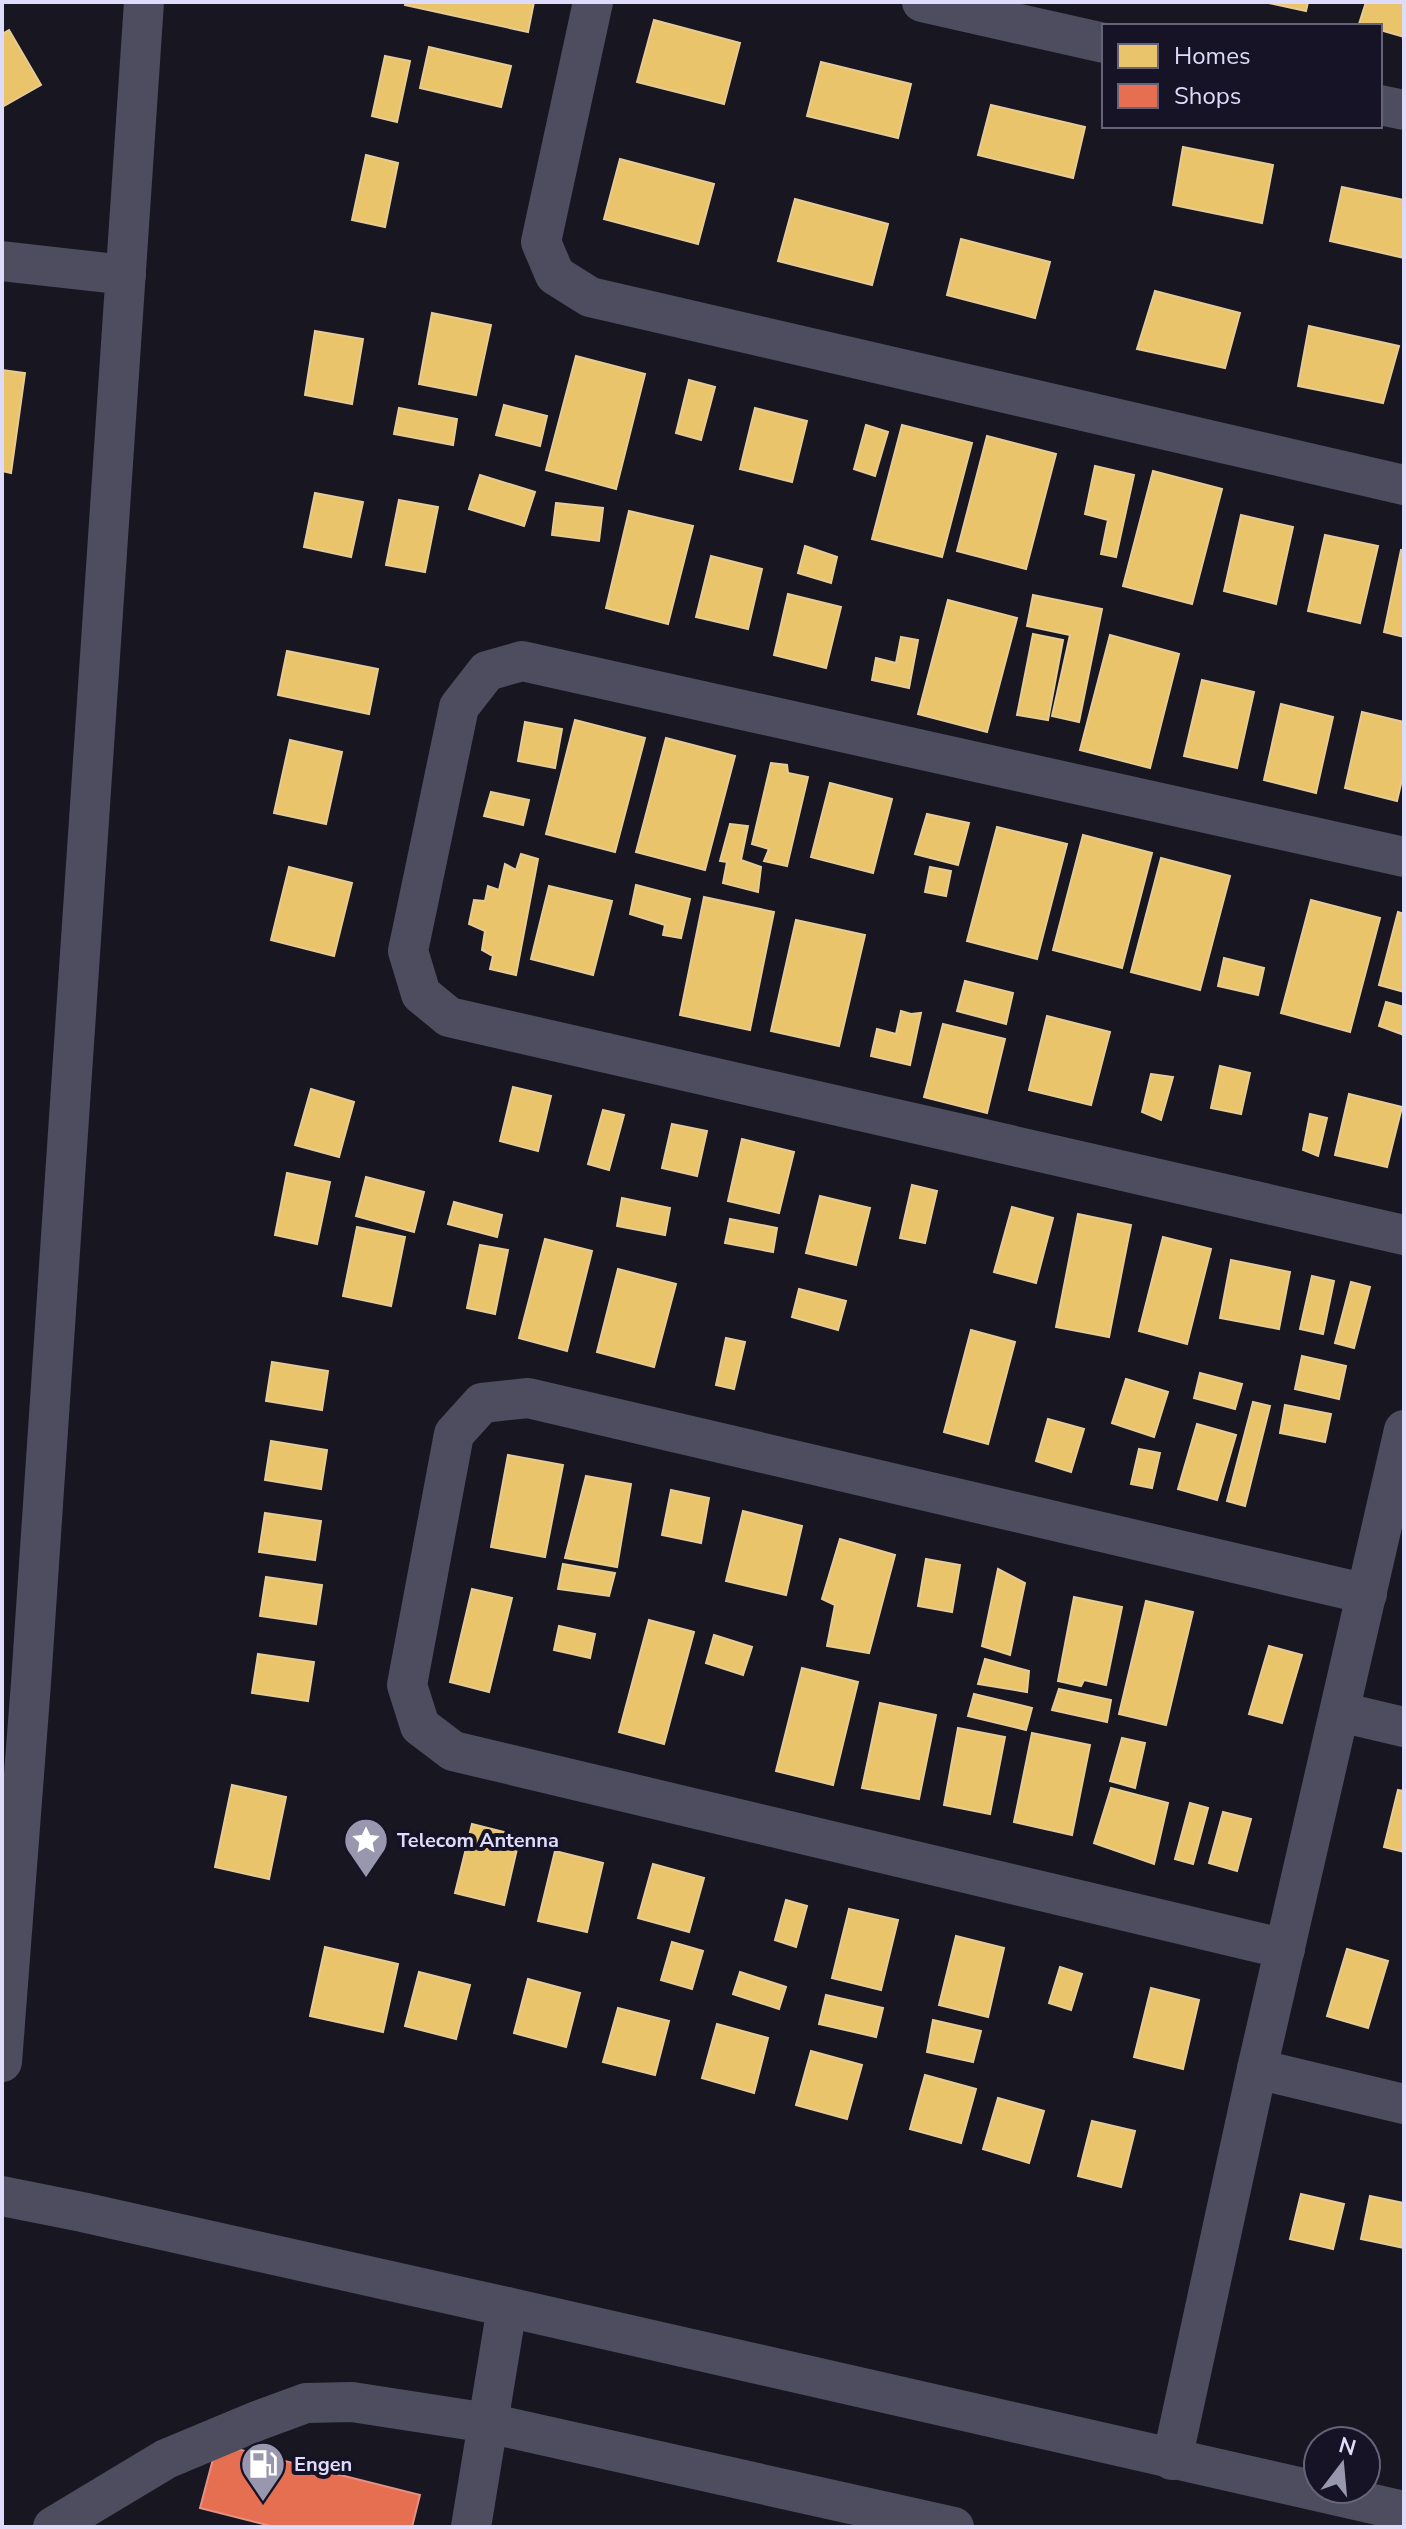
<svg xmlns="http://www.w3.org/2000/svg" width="1406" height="2529" viewBox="0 0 1406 2529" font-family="'Nunito Sans',sans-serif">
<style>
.homes{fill:#e9c46a;stroke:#e6cb95;stroke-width:2}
.shops{fill:#e76f51;stroke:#e49084;stroke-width:2}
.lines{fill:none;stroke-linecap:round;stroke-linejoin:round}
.minor{stroke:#4e4d60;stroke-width:40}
.labels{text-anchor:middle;stroke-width:8;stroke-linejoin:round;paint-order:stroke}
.poi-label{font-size:20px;font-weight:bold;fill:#dedcfa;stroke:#151325;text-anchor:start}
</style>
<rect width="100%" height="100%" fill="#181721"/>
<g class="homes">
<path d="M 406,2 L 534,2 L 528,32 L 405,5 Z"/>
<path d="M 1264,2 L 1308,2 L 1306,11 Z"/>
<path d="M 1366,2 L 1404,2 L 1404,37 L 1380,30 L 1380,26 L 1359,24 Z"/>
<path d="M 654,20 L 740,43 L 724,104 L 637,82 Z"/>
<path d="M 9,30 L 41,85 L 2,107 L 2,34 Z"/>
<path d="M 429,47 L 511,66 L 501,107 L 420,88 Z"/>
<path d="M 385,56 L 410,61 L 397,122 L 372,116 Z"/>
<path d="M 821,62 L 911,84 L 898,138 L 807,116 Z"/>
<path d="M 991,105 L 1085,127 L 1073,178 L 978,155 Z"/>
<path d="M 1183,147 L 1273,165 L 1262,223 L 1173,205 Z"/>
<path d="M 366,155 L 398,163 L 385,227 L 352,220 Z"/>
<path d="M 620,159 L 714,184 L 698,244 L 604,219 Z"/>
<path d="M 1342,187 L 1404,200 L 1404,258 L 1330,241 Z"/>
<path d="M 795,199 L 888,224 L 872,285 L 778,261 Z"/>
<path d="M 961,239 L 1050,262 L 1035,318 L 947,295 Z"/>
<path d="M 1155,291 L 1240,313 L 1225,368 L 1137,349 Z"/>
<path d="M 432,313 L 491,325 L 476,395 L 419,384 Z"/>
<path d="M 1309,326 L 1399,346 L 1383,403 L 1298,386 Z"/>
<path d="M 315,331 L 363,339 L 352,404 L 305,395 Z"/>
<path d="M 576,356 L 645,374 L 616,489 L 546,470 Z"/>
<path d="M 2,370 L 25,373 L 11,473 L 2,471 Z"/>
<path d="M 689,380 L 715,387 L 701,440 L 676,433 Z"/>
<path d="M 504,405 L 547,416 L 540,446 L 496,435 Z"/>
<path d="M 399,408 L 457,419 L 453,445 L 394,434 Z"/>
<path d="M 755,408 L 807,421 L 792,482 L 740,469 Z"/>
<path d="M 866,425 L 888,432 L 875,476 L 854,469 Z"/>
<path d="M 902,425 L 972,443 L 942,557 L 872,539 Z"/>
<path d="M 987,436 L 1056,454 L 1026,569 L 957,551 Z"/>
<path d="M 1095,466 L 1134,475 L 1116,557 L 1101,554 L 1108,520 L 1085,514 Z"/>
<path d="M 1153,471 L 1222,489 L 1192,604 L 1123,586 Z"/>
<path d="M 480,475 L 535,492 L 524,526 L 469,509 Z"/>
<path d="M 315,493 L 363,502 L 351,557 L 304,547 Z"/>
<path d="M 399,500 L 438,507 L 425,572 L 386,565 Z"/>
<path d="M 556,503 L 603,508 L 599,541 L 552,535 Z"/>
<path d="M 629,511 L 693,526 L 668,624 L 606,608 Z"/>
<path d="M 1241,515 L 1293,527 L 1276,604 L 1224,591 Z"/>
<path d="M 1325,535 L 1378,546 L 1360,623 L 1308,611 Z"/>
<path d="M 805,546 L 837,557 L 831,583 L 798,573 Z"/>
<path d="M 1401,550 L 1404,551 L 1404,637 L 1384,632 Z"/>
<path d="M 711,556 L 762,569 L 748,629 L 696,617 Z"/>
<path d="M 788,594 L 841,607 L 826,668 L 774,655 Z"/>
<path d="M 1033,595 L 1102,609 L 1079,722 L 1052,716 L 1070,635 L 1027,626 Z"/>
<path d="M 948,600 L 1017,618 L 987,732 L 918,714 Z"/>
<path d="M 1033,634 L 1063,640 L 1048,720 L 1017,715 Z"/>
<path d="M 1110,635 L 1179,654 L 1150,768 L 1080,750 Z"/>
<path d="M 901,637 L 918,640 L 909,688 L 872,680 L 876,658 L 896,663 Z"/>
<path d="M 287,651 L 378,669 L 369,714 L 278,695 Z"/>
<path d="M 1202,680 L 1254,692 L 1237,768 L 1184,756 Z"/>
<path d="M 1281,704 L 1333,717 L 1316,793 L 1264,780 Z"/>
<path d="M 1362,712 L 1404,722 L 1404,771 L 1397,801 L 1345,788 Z"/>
<path d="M 575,720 L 645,738 L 615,852 L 546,834 Z"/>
<path d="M 525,722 L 562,729 L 555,768 L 518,761 Z"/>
<path d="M 666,738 L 735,756 L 705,870 L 636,852 Z"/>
<path d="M 290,740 L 342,752 L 326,824 L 274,813 Z"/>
<path d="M 771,763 L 787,765 L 788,773 L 808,777 L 787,866 L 764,861 L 769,849 L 752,844 Z"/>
<path d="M 830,783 L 892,799 L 873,873 L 811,857 Z"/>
<path d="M 491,792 L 529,800 L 523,825 L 484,816 Z"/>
<path d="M 927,814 L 969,823 L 958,865 L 915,854 Z"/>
<path d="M 730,824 L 748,826 L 741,860 L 761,867 L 758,892 L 723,883 L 727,862 L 720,861 Z"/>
<path d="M 997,827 L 1067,844 L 1037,959 L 967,941 Z"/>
<path d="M 1083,835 L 1152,853 L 1122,968 L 1053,950 Z"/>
<path d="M 521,854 L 538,859 L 516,975 L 490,969 L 493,956 L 482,950 L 485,931 L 469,924 L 474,900 L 485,901 L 488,886 L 499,890 L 505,864 L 516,870 Z"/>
<path d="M 1161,858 L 1230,876 L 1200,990 L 1131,972 Z"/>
<path d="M 289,867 L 352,883 L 334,956 L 271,940 Z"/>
<path d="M 930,867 L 951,871 L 946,896 L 925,892 Z"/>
<path d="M 636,885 L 690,899 L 681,938 L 663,935 L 665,925 L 630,914 Z"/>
<path d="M 549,886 L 612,901 L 593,975 L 531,959 Z"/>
<path d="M 704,897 L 774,912 L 750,1030 L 680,1015 Z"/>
<path d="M 1311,900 L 1380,918 L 1350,1032 L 1281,1013 Z"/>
<path d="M 1398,912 L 1404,914 L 1404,992 L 1379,985 Z"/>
<path d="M 796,920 L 865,935 L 839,1046 L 771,1031 Z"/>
<path d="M 1224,958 L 1264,968 L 1258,995 L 1218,986 Z"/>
<path d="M 965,981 L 1013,993 L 1006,1024 L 957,1011 Z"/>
<path d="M 1386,1002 L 1404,1007 L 1404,1035 L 1379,1026 Z"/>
<path d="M 901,1011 L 911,1014 L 921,1013 L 910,1065 L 871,1056 L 877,1029 L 896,1034 Z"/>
<path d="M 1047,1016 L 1110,1032 L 1091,1105 L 1029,1090 Z"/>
<path d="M 943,1024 L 1005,1039 L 987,1113 L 924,1097 Z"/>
<path d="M 1220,1066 L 1250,1073 L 1241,1114 L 1211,1108 Z"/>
<path d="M 1151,1074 L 1173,1077 L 1161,1120 L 1142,1112 Z"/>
<path d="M 513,1087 L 551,1096 L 538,1151 L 500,1141 Z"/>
<path d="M 311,1089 L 354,1102 L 339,1157 L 295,1145 Z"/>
<path d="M 1349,1094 L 1402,1107 L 1387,1167 L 1335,1155 Z"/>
<path d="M 603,1110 L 624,1115 L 609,1170 L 588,1164 Z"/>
<path d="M 1310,1114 L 1327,1118 L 1318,1156 L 1303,1150 Z"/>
<path d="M 672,1124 L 707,1131 L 697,1176 L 662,1168 Z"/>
<path d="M 742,1139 L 794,1152 L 779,1213 L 728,1201 Z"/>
<path d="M 287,1173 L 330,1182 L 317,1244 L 275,1235 Z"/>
<path d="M 366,1177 L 424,1192 L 414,1232 L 356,1216 Z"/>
<path d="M 912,1185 L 937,1191 L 925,1243 L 900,1238 Z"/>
<path d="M 820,1196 L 870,1208 L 856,1265 L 806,1253 Z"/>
<path d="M 622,1198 L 670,1208 L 665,1235 L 617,1226 Z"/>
<path d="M 454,1202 L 502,1215 L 497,1237 L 448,1224 Z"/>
<path d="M 1012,1207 L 1053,1218 L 1036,1283 L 994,1272 Z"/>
<path d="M 1078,1214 L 1131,1225 L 1109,1337 L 1056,1327 Z"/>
<path d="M 730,1219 L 777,1228 L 773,1252 L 725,1243 Z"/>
<path d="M 357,1227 L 405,1237 L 391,1306 L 343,1296 Z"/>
<path d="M 1163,1237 L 1211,1249 L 1187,1344 L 1139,1331 Z"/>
<path d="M 545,1239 L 592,1251 L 567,1351 L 519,1338 Z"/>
<path d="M 480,1245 L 508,1250 L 495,1314 L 467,1308 Z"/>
<path d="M 1231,1260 L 1290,1272 L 1279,1329 L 1220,1318 Z"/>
<path d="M 618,1269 L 676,1284 L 654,1367 L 597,1352 Z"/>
<path d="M 1312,1276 L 1334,1281 L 1323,1334 L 1300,1329 Z"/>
<path d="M 1351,1282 L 1370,1287 L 1354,1348 L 1335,1343 Z"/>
<path d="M 799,1289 L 846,1301 L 838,1330 L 792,1317 Z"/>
<path d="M 971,1330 L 1015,1342 L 988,1444 L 944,1432 Z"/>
<path d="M 726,1338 L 745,1342 L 734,1389 L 716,1385 Z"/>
<path d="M 1302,1356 L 1346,1366 L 1339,1399 L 1295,1389 Z"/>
<path d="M 272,1362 L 328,1371 L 322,1410 L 266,1401 Z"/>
<path d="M 1200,1373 L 1242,1384 L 1235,1409 L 1194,1398 Z"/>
<path d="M 1126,1379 L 1168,1392 L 1154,1437 L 1112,1423 Z"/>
<path d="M 1253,1402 L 1270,1406 L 1245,1506 L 1227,1501 Z"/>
<path d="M 1285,1405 L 1331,1414 L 1325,1442 L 1280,1433 Z"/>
<path d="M 1048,1419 L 1084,1429 L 1071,1472 L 1036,1461 Z"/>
<path d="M 1197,1424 L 1236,1435 L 1217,1500 L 1178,1489 Z"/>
<path d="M 271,1441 L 327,1450 L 321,1489 L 265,1480 Z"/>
<path d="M 1139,1449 L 1160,1453 L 1152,1488 L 1131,1484 Z"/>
<path d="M 508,1455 L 563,1465 L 545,1557 L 491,1547 Z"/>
<path d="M 586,1476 L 631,1484 L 617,1567 L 565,1558 Z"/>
<path d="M 671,1490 L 709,1498 L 701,1543 L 662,1535 Z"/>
<path d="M 743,1511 L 802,1526 L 786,1595 L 726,1581 Z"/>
<path d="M 265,1513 L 321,1521 L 315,1560 L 259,1552 Z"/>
<path d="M 840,1539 L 895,1555 L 869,1653 L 827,1646 L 835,1605 L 822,1599 Z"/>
<path d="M 926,1559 L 960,1565 L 952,1612 L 918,1606 Z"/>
<path d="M 563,1564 L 615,1573 L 609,1596 L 558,1589 Z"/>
<path d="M 998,1569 L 1025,1583 L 1010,1655 L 982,1646 Z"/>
<path d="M 266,1577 L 322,1585 L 316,1624 L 260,1616 Z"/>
<path d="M 472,1589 L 512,1598 L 489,1692 L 450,1682 Z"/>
<path d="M 1074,1597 L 1122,1607 L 1106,1685 L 1084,1680 L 1081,1686 L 1058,1681 Z"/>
<path d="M 1146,1601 L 1193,1612 L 1166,1725 L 1119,1714 Z"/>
<path d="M 649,1620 L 694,1632 L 664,1744 L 619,1732 Z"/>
<path d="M 559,1626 L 595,1634 L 590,1658 L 554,1650 Z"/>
<path d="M 714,1635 L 752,1647 L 743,1675 L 706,1663 Z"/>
<path d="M 1269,1646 L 1302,1655 L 1282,1723 L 1249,1714 Z"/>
<path d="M 258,1654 L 314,1662 L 308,1701 L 252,1693 Z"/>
<path d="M 985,1659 L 1029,1671 L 1027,1692 L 978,1684 Z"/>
<path d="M 802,1668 L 858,1682 L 833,1785 L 776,1771 Z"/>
<path d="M 1059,1689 L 1111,1700 L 1107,1722 L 1052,1710 Z"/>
<path d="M 974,1694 L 1032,1708 L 1026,1730 L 968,1716 Z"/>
<path d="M 880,1703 L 936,1715 L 919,1799 L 862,1788 Z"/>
<path d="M 958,1728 L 1005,1737 L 990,1814 L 944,1805 Z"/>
<path d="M 1032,1733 L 1090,1745 L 1072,1835 L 1014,1822 Z"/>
<path d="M 1122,1738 L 1145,1743 L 1135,1788 L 1110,1781 Z"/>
<path d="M 232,1785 L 286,1797 L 269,1879 L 215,1867 Z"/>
<path d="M 1111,1788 L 1168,1803 L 1154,1864 L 1094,1843 Z"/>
<path d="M 1398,1790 L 1404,1791 L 1404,1852 L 1384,1847 Z"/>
<path d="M 1190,1803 L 1208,1808 L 1193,1864 L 1175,1859 Z"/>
<path d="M 1223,1812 L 1251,1819 L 1237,1871 L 1209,1863 Z"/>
<path d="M 472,1824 L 520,1836 L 504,1905 L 455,1893 Z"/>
<path d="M 555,1851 L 603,1863 L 587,1932 L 538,1921 Z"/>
<path d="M 653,1864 L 704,1878 L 689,1932 L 638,1918 Z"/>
<path d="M 786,1900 L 807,1906 L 796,1947 L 775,1940 Z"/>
<path d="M 849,1909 L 898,1920 L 881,1990 L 832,1978 Z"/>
<path d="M 956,1936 L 1004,1948 L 988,2017 L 939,2005 Z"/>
<path d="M 672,1942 L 703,1951 L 692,1989 L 661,1980 Z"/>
<path d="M 325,1947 L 398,1964 L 383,2032 L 310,2016 Z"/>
<path d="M 1347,1949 L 1388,1961 L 1368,2028 L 1327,2016 Z"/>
<path d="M 1060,1967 L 1082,1974 L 1071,2010 L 1049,2003 Z"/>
<path d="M 419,1972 L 470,1985 L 456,2039 L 405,2026 Z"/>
<path d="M 740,1972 L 786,1987 L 779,2009 L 733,1994 Z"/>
<path d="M 528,1979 L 580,1993 L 566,2047 L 514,2033 Z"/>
<path d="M 1151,1988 L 1199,2000 L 1183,2069 L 1134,2057 Z"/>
<path d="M 826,1995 L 883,2008 L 876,2037 L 819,2024 Z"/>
<path d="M 618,2008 L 669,2021 L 655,2075 L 603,2062 Z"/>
<path d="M 933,2020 L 981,2031 L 973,2062 L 927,2052 Z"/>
<path d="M 717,2024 L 768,2038 L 754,2093 L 702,2078 Z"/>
<path d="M 811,2051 L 862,2065 L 847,2119 L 796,2105 Z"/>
<path d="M 925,2075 L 976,2089 L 961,2143 L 910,2129 Z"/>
<path d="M 998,2098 L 1044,2111 L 1029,2163 L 983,2149 Z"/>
<path d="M 1092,2121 L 1135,2131 L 1121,2187 L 1078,2176 Z"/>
<path d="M 1301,2194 L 1344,2204 L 1333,2249 L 1290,2239 Z"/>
<path d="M 1370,2196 L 1404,2203 L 1404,2248 L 1361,2239 Z"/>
</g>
<path class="shops" d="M 217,2444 L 420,2495 L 412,2527 L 275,2527 L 200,2508 Z"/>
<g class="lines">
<g class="minor">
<path d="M 593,2 L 541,242 L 555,275 L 590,297 L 1404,485"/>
<path d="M 922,2 L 1104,43"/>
<path d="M 1380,105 L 1404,110"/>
<path d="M 2,261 L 126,275"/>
<path d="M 1404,857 L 522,661 L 487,671 L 459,707 L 408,951 L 421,994 L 449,1017 L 1404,1235"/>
<path d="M 1340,1712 L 1404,1727"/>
<path d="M 1285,1949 L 453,1751 L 420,1726 L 407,1685 L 454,1434 L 482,1403 L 528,1398 L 1367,1594"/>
<path d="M 2,2062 L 31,1683 L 144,2"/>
<path d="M 1257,2069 L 1404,2104"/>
<path d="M 2,2196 L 82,2212 L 507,2307 L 1404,2511"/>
<path d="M 1172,2460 L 1257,2069 L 1404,1430"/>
<path d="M 53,2527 L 166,2459 L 257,2421 L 306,2403 L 352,2402 L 488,2423 L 954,2527"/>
<path d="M 471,2527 L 507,2307"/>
</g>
</g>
<defs>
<g id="sight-pin" transform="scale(2.3)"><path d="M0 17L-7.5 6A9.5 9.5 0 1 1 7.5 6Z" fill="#9997ae" stroke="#151325"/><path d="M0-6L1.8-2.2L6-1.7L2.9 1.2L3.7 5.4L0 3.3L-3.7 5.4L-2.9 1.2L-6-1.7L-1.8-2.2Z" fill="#fff"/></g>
<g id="fuel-pin" transform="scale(2.3)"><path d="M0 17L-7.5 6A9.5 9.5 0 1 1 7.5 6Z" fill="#9997ae" stroke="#151325"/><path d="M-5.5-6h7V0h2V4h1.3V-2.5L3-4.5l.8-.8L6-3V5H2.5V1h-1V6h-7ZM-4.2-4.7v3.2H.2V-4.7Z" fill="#fff"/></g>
</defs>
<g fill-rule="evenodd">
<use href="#sight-pin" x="366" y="1840"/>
<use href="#fuel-pin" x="263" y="2464"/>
</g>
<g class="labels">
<g class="poi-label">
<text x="397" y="1847">Telecom Antenna</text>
<text x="294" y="2471">Engen</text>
</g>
</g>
<rect width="1406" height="2529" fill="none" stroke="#dedcfa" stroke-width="8"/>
<rect x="1102" y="24" width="280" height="104" fill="#151325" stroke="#65637a" stroke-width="2"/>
<rect x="1118" y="44" width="40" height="24" fill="#e9c46a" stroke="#65637a" stroke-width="2"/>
<text x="1174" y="64" font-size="24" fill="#dedcfa">Homes</text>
<rect x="1118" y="84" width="40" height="24" fill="#e76f51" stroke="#65637a" stroke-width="2"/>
<text x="1174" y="104" font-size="24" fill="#dedcfa">Shops</text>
<g transform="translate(1342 2465) rotate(16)"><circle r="38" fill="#151325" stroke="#65637a" stroke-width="2"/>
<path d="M0-6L14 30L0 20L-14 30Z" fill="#9997ae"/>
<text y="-12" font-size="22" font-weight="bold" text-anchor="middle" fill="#dedcfa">N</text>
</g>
</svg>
